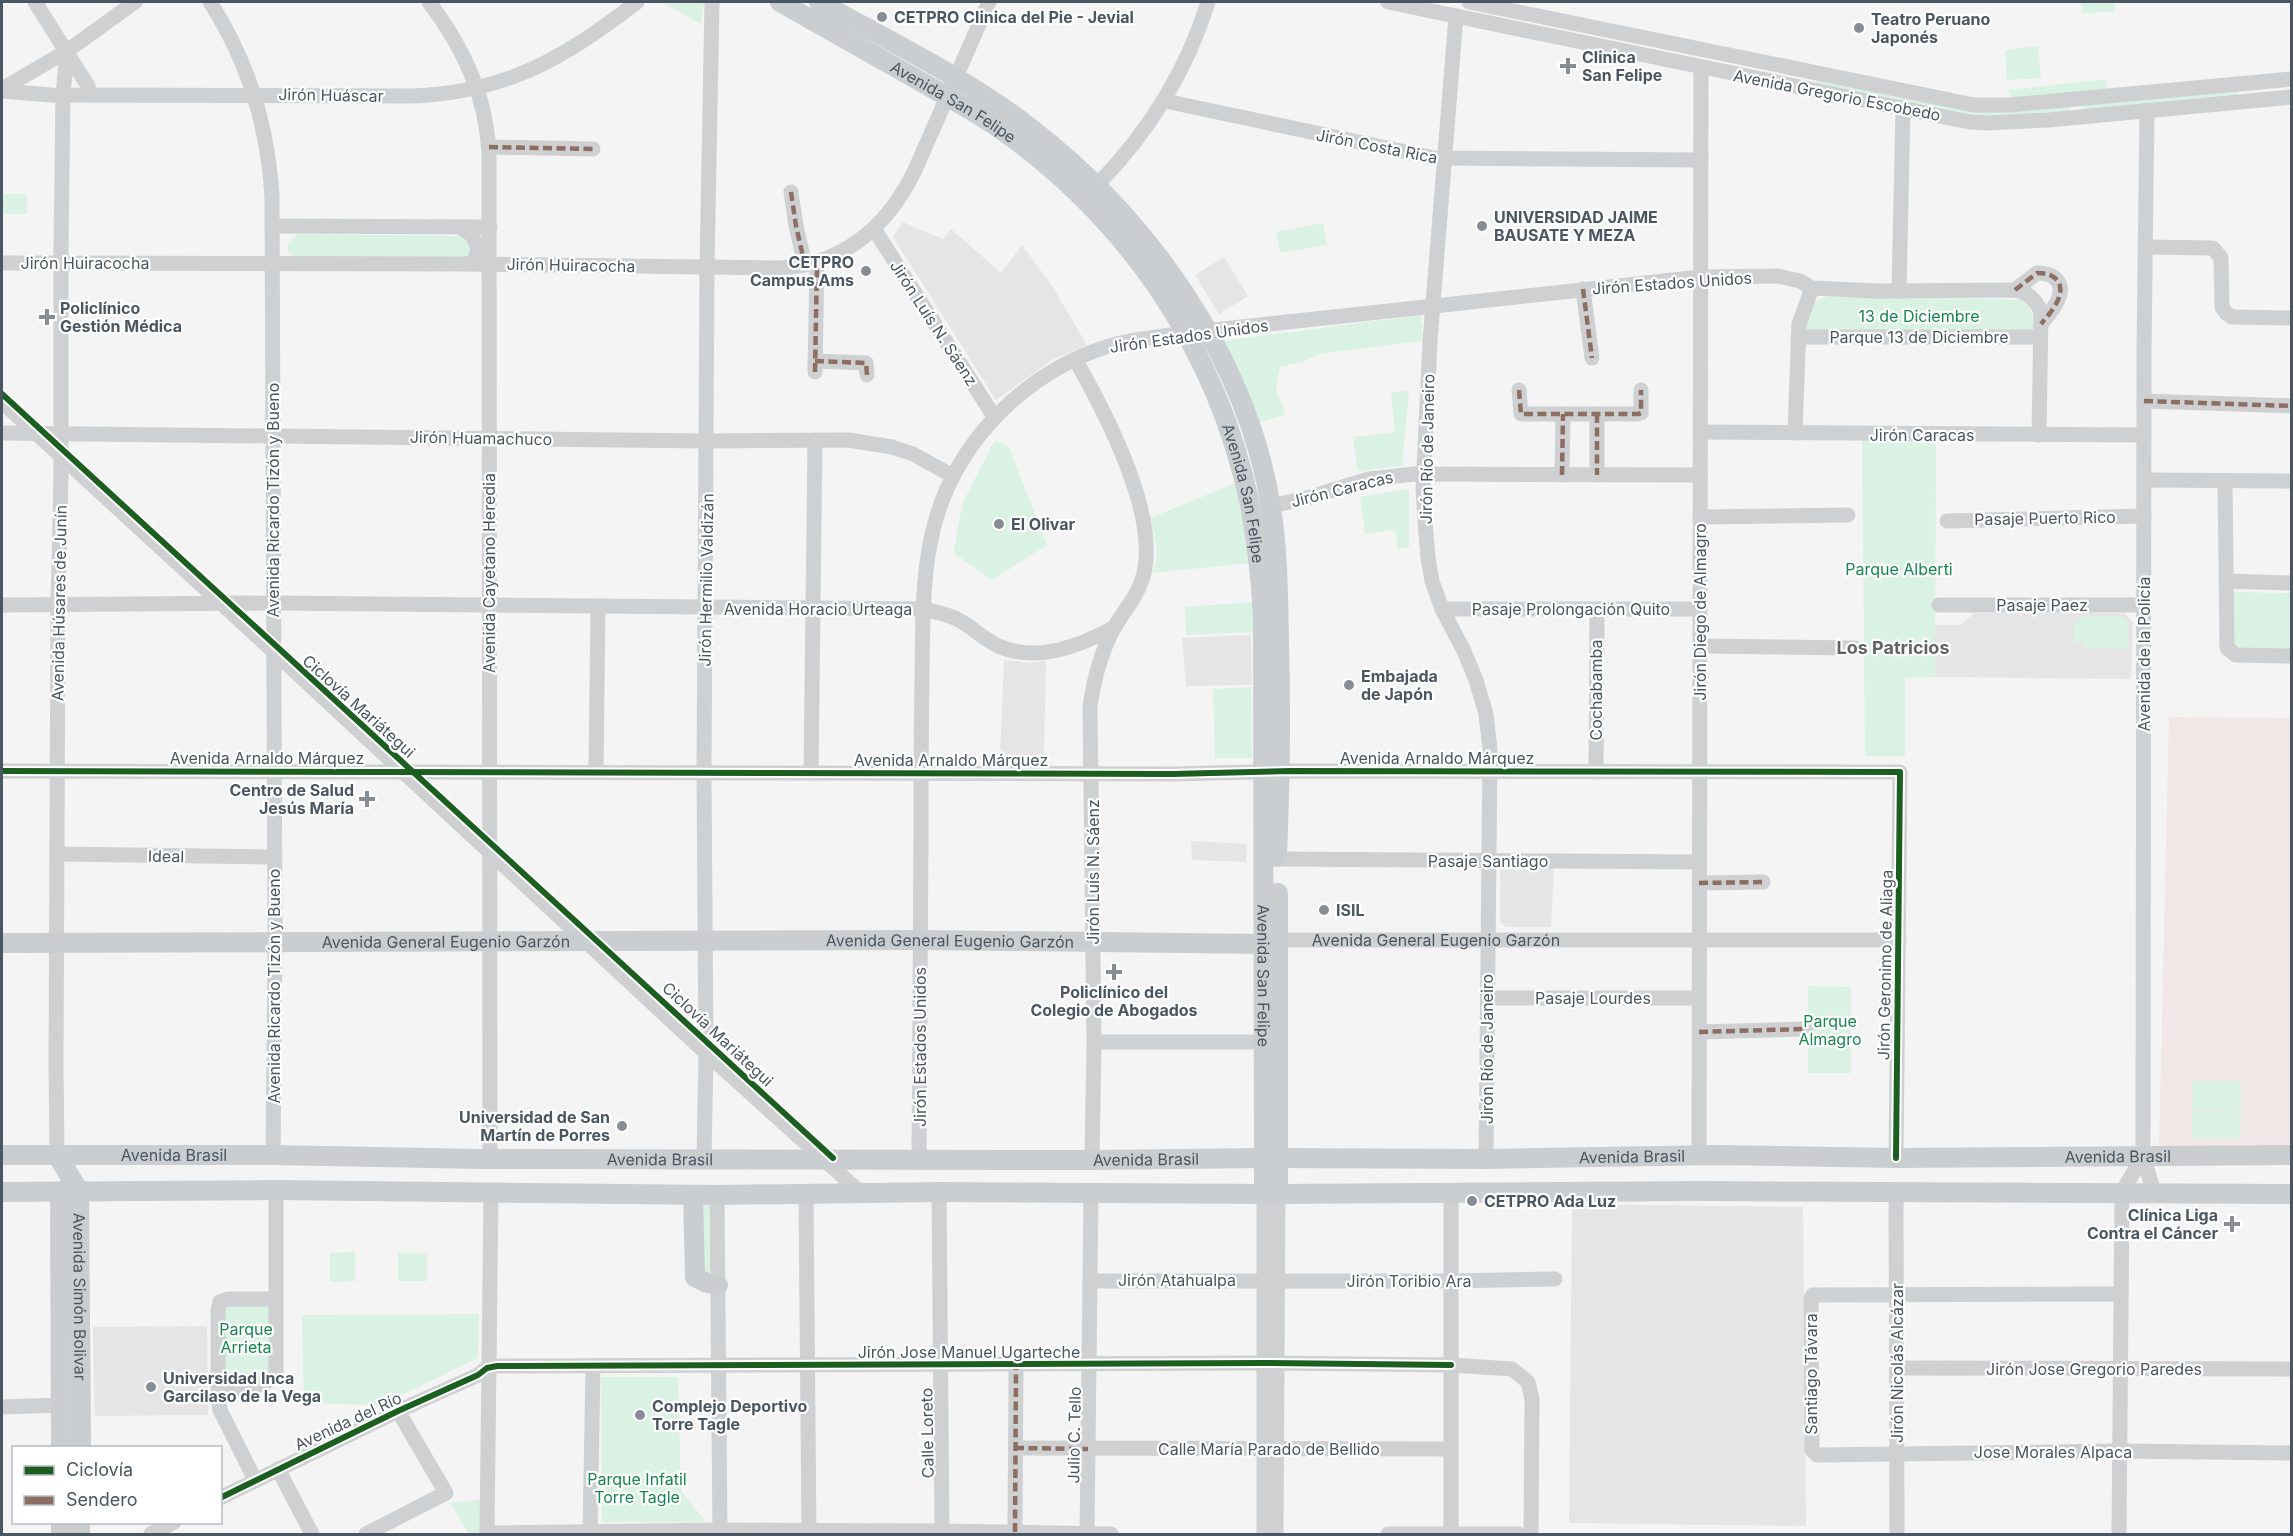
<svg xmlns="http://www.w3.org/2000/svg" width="2293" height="1536" viewBox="0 0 2293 1536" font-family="Inter,sans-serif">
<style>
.education{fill:#e6e5e6}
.medical{fill:#f1e7e6}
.green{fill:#d9f2e3}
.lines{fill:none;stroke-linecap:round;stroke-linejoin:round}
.minor{stroke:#ced0d2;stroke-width:15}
.major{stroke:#caced1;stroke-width:20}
.quiet{stroke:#8d6e63;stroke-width:4.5;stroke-dasharray:9 4.5;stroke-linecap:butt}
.cycleway-casing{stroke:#fff;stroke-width:10}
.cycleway{stroke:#1b5e20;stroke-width:6}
.poi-dot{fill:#868d94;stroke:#fff;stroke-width:2}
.labels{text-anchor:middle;stroke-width:4.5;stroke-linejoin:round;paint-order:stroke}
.poi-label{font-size:16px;font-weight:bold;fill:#4a5661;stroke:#fff;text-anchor:start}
.street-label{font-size:16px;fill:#4a5661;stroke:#fff}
.park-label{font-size:16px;fill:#17864f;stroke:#fff}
.neighbourhood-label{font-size:18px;font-weight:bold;fill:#5f6368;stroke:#fff}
</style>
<rect width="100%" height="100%" fill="#f4f4f4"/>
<g class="education">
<path d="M 903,222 L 943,239 L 951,229 L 1001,273 L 1022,245 L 1052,286 L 1087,345 L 1052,360 L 996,400 L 893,237 Z"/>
<path d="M 1224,257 L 1248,296 L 1219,314 L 1195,275 Z"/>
<path d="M 1974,613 L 2125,613 L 2133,623 L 2131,679 L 1935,677 L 1935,625 L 1961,625 Z"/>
<path d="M 1251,635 L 1252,685 L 1186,686 L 1182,638 Z"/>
<path d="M 1004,660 L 1030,663 L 1046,661 L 1044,758 L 1000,757 Z"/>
<path d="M 1191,841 L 1247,844 L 1246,862 L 1192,860 Z"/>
<path d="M 1500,866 L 1554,866 L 1551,927 L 1506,927 L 1500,921 Z"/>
<path d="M 1572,1204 L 1803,1207 L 1806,1526 L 1569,1523 Z"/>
<path d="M 207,1326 L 208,1415 L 95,1416 L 93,1327 Z"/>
</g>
<path class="medical" d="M 2169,717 L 2291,718 L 2291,1145 L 2159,1146 Z"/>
<g class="green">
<path d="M 661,2 L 704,2 L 701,24 Z"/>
<path d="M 2081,2 L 2114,2 L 2115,11 L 2082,14 Z"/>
<path d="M 2038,46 L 2041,78 L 2007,80 L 2005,50 Z"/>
<path d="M 2107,79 L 2106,90 L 2012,99 L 2007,90 Z"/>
<path d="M 1816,80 L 1962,108 L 2070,106 L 2068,112 L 1977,119 L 1816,85 Z"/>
<path d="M 2237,88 L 2238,97 L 2086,111 L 2082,106 L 2083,104 Z"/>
<path d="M 2,194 L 26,194 L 27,214 L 2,214 Z"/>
<path d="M 1323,223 L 1327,245 L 1280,253 L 1276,232 Z"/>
<path d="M 298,234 L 465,236 L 470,240 L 471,258 L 297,260 L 287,250 L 288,243 Z"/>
<path d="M 1900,296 L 2021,300 L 2027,304 L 2036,320 L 2032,336 L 1802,336 L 1812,304 L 1824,297 Z"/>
<path d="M 1421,315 L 1423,341 L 1319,354 L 1303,362 L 1280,367 L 1276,388 L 1285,415 L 1256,423 L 1221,341 Z"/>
<path d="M 1409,391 L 1402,466 L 1357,471 L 1353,437 L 1395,432 L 1391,392 Z"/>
<path d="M 1862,437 L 1936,438 L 1935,677 L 1905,678 L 1905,756 L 1865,756 Z"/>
<path d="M 995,440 L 1009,447 L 1047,545 L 992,580 L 955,554 L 954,549 L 963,502 Z"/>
<path d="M 1236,483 L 1251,563 L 1151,573 C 1162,559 1154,534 1150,518 Z"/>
<path d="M 1409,489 L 1409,547 L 1398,549 L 1395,529 L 1365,534 L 1360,497 Z"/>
<path d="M 2234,592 L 2291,593 L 2291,651 L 2233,650 Z"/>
<path d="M 1254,602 L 1255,632 L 1186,635 L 1185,607 Z"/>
<path d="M 2083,616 L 2123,616 L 2128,622 L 2128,649 L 2084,648 L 2083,642 L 2074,642 L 2074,625 Z"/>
<path d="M 1251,687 L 1252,758 L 1215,758 L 1213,689 Z"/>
<path d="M 1808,986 L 1851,987 L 1851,1073 L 1808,1073 Z"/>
<path d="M 2193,1081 L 2241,1082 L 2241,1110 L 2192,1109 Z"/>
<path d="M 2192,1110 L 2241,1111 L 2240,1139 L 2192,1138 Z"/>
<path d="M 700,1205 L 709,1205 L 710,1272 L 700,1270 Z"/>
<path d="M 355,1252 L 355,1281 L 330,1282 L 330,1253 Z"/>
<rect x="398" y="1253" width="29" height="28"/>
<path d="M 271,1304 L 270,1371 L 268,1375 L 224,1388 L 223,1305 Z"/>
<path d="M 479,1314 L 478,1358 L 381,1405 L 304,1403 L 302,1315 Z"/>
<path d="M 601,1377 L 678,1377 L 681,1491 L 706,1522 L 602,1522 Z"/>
<path d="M 483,1499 L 481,1534 L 469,1534 L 450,1503 Z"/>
</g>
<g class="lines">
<g class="minor">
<path d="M 35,2 L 88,86 L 91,95"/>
<path d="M 210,2 C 248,61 268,127 272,197 L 275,942 L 273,1155"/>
<path d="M 429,2 C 463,47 486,95 489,153 L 490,1159"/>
<path d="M 1388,2 L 1969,122 L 1988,123 L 2049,120 L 2292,97"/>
<path d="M 1469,2 L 1974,105 L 2010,105 L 2292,79"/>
<path d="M 1456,16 L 1430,341 L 1423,489 L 1425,521 L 1428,558 L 1432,581 L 1442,609 L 1464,651 L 1476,680 L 1486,714 L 1490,749 L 1486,1159"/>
<path d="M 2,89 L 67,51 L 135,2"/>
<path d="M 2,91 L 51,95 L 413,96 C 508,92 564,58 637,2"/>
<path d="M 1165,101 L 1434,158 L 1701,160"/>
<path d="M 489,147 L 593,149"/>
<path d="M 1097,185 C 1149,132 1186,73 1208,2"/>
<path d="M 791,192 L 796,226 L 805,265"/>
<path d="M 272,226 L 490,227"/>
<path d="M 463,229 L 472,235 L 478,248 L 475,260 L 468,264"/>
<path d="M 874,229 L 995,418"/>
<path d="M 2146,247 L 2213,248 L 2221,258 L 2222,307 L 2226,313 L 2232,317 L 2292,318"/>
<path d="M 2,263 L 468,264 L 775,268 C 841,267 887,228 915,170 L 989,2"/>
<path d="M 1583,289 L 1592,358"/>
<path d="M 2015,290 L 2037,273 C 2044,273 2050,274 2055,278 C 2070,292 2050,313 2041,324"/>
<path d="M 1899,291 L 1903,108"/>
<path d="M 1798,337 L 2040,337"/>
<path d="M 1075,359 C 1105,412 1166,525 1140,585 C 1134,601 1122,613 1114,628 C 1101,652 1094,679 1090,706 L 1094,1042 L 1092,1160"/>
<path d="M 815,361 L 866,363 L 867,375"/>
<path d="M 815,372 L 817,263"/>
<path d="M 1519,390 L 1521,414 L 1638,414 L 1641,413 L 1641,390"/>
<path d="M 2144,401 L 2292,406"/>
<path d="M 2,402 L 273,651 L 706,1053 L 861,1193"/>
<path d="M 1597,414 L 1597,475"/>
<path d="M 1700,432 L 2144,435"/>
<path d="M 2,433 L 707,441 L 848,440 L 892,447 L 913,454 L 953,476"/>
<path d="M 1795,433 L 1799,324 L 1812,288"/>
<path d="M 1562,475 L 1563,414"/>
<path d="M 2145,480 L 2292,481"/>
<path d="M 2225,481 L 2227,648 L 2236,655 L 2292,656"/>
<path d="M 1271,506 L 1307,498 L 1369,479 L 1415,474 L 1700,475"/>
<path d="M 1700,517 L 1848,515"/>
<path d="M 1947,521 L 2144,516"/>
<path d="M 2226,581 L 2292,583"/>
<path d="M 2,605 L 272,603 L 923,609 C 936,612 948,614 959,620 C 973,628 984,639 998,646 C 1037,663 1080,646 1115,627"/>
<path d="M 1939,605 L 2144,605"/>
<path d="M 1442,609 L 1700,609"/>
<path d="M 1700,646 L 1855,648"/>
<path d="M 2,771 L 1172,774 L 1292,771 L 1900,772 L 1896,1158"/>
<path d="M 596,772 L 598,607"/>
<path d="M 1596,772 L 1597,609"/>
<path d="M 811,773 L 815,440"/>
<path d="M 58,854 L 274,857"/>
<path d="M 1277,859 L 1699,862"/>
<path d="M 1699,883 L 1763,882"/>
<path id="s1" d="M 1278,940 L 1899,940"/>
<path d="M 1488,998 L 1699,998"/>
<path d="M 1699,1032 L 1806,1029"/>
<path d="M 1094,1042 L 1264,1042"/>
<path d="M 57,1155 L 56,1066 L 58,605 L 61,476 L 61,248 L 63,95 L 67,51"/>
<path d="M 1699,1156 L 1701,67"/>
<path d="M 2143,1156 L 2154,1192"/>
<path d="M 704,1158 L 706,1053 L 704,773 L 707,267 L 712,2"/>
<path d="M 919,1159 C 920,1051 921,943 921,835 C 921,783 921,731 922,679 C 923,607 920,533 957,469 C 988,414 1040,370 1100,349 C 1127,339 1158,337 1186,333 L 1700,277 L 1778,276 L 1800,281 L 1812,288 L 1877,291 L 2015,290 C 2028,292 2036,300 2041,312 L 2039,435"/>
<path d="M 939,1192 L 942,1531"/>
<path d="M 1896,1192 L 1897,1534"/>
<path d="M 806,1194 L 809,1534"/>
<path d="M 1264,1194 L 1264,1534"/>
<path d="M 1451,1194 L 1451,1534"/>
<path d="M 717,1195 L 720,1534"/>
<path d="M 1090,1281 L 1451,1281 L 1555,1279"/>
<path d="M 2121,1294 L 1813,1295 L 1811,1298 L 1812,1450 L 1817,1455 L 2119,1451 L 2292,1453"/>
<path d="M 1897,1368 L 2292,1369"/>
<path d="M 218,1395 L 264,1384 L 276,1375 L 276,1190"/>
<path d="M 2,1407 L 61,1405"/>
<path d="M 1015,1448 L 1450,1449"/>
<path d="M 278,1469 L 312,1534"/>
<path d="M 255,1480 L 220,1410 L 218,1395 L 218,1310 L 220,1302 L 228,1299 L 276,1299"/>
<path d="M 220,1498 L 398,1411 L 478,1375 L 487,1368 L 497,1366 L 1264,1363 L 1451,1365 L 1512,1369 L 1528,1382 L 1532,1399 L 1531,1534"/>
<path d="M 1015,1532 L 1016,1366"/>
<path d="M 487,1533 L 720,1530 L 942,1531 L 1111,1534"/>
<path d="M 151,1534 L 174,1522"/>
<path d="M 366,1534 L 446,1493 L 398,1411"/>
<path d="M 487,1534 L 491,1192"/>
<path d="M 590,1534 L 593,1366"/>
<path d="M 1087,1534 L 1091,1192"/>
<path d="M 1276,1534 L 1278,1194"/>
<path d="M 1388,1534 L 1518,1534"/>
<path d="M 2119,1534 L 2122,1192 L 2143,1156 L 2144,350 L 2147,110"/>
</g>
<g class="major">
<path id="s2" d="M 780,2 C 826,28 872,54 918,80 C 944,95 971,109 996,126 C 1127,217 1217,348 1250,505 C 1257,542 1261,580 1263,617 L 1264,1194"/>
<path d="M 819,2 C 891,42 968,79 1033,130 C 1149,220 1248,360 1271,508 C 1278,551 1278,596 1279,640 C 1281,712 1280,785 1277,857"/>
<path id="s3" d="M 2,943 L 921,940 L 1264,944 L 1275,941"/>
<path id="s4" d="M 2,1155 L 273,1155 L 481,1159 L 1092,1160 L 1264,1158 L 1486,1159 L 1718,1155 L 1896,1158 L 2292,1155"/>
<path id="s5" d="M 57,1155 L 79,1191 L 81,1448"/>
<path d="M 60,1191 L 61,1448"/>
<path d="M 2,1192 L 276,1190 L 717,1195 L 939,1192 L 1278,1194 L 1703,1191 L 2292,1194"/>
<path d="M 1278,1194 L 1278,893"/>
<path d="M 693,1195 L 695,1277 L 707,1283 L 718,1285"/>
<path d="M 61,1534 L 61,1522"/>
<path d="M 80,1534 L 80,1522"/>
</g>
<g class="quiet">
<path d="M 489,147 L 593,149"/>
<path d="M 791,192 L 796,226 L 805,265"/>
<path d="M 1583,289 L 1592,358"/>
<path d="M 2015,290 L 2037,273 C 2044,273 2050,274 2055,278 C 2070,292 2050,313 2041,324"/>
<path d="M 815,361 L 866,363 L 867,375"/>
<path d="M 815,372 L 817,263"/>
<path d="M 1519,390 L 1521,414 L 1638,414 L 1641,413 L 1641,390"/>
<path d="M 2144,401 L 2292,406"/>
<path d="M 1597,414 L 1597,475"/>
<path d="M 1562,475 L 1563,414"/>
<path d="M 1699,883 L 1763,882"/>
<path d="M 1699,1032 L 1806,1029"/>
<path d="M 1015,1448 L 1088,1449"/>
<path d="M 1015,1532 L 1016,1366"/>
</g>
<g class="cycleway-casing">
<g id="cycleway">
<path d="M 2,394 L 833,1158"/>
<path d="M 2,771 L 1172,774 L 1292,771 L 1900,772 L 1896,1158"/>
<path d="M 220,1498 L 398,1411 L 478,1375 L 487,1368 L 497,1366 L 1264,1363 L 1451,1365"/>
</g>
</g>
<use href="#cycleway" class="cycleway"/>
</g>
<g class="poi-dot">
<circle cx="882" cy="17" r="6"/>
<circle cx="1859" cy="28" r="6"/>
<path d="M1565 57h6v6h6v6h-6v6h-6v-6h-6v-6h6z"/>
<circle cx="1482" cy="226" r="6"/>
<circle cx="866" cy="271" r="6"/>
<path d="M44 308h6v6h6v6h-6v6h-6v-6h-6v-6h6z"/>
<circle cx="999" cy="524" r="6"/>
<circle cx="1349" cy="685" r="6"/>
<path d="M364 790h6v6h6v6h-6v6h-6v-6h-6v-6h6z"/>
<circle cx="1324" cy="910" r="6"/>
<path d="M1111 963h6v6h6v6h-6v6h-6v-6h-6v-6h6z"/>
<circle cx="622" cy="1126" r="6"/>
<circle cx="1472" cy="1201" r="6"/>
<path d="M2229 1215h6v6h6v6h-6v6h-6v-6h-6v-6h6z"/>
<circle cx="151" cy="1387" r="6"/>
<circle cx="640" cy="1415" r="6"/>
</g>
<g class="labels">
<g class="poi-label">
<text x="894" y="23">CETPRO Clinica del Pie - Jevial</text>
<text x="1871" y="25">Teatro Peruano<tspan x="1871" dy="18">Japonés</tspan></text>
<text x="1582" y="63">Clinica<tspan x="1582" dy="18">San Felipe</tspan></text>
<text x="1494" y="223">UNIVERSIDAD JAIME<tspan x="1494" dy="18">BAUSATE Y MEZA</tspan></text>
<text x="854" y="268" text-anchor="end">CETPRO<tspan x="854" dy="18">Campus Ams</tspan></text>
<text x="60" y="314">Policlínico<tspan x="60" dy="18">Gestión Médica</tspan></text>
<text x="1011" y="530">El Olivar</text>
<text x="1361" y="682">Embajada<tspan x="1361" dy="18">de Japón</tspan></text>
<text x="354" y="796" text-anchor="end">Centro de Salud<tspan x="354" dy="18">Jesús María</tspan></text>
<text x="1336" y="916">ISIL</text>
<text x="1114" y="998" text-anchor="middle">Policlínico del<tspan x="1114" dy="18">Colegio de Abogados</tspan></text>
<text x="610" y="1123" text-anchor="end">Universidad de San<tspan x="610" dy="18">Martín de Porres</tspan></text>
<text x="1484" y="1207">CETPRO Ada Luz</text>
<text x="2218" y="1221" text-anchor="end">Clínica Liga<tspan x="2218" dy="18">Contra el Cáncer</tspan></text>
<text x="163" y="1384">Universidad Inca<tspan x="163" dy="18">Garcilaso de la Vega</tspan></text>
<text x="652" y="1412">Complejo Deportivo<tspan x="652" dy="18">Torre Tagle</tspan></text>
</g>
<g class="street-label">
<text transform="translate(331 95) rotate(1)" y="6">Jirón Huáscar</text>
<text transform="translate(1837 95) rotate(11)" y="6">Avenida Gregorio Escobedo</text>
<text dy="6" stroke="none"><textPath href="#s2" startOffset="200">Avenida San Felipe</textPath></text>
<text transform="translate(1377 146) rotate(11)" y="6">Jirón Costa Rica</text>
<text x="85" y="269">Jirón Huiracocha</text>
<text transform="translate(571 265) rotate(1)" y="6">Jirón Huiracocha</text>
<text transform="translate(1672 283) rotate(-4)" y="6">Jirón Estados Unidos</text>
<text transform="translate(934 323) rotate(57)" y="6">Jirón Luís N. Sáenz</text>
<text transform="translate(1189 336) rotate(-8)" y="6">Jirón Estados Unidos</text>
<text x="1919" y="343">Parque 13 de Diciembre</text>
<text x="1922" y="441">Jirón Caracas</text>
<text transform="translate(481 438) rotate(1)" y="6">Jirón Huamachuco</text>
<text transform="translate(1427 449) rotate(-89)" y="6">Jirón Río de Janeiro</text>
<text transform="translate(1342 489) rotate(-14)" y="6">Jirón Caracas</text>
<text dy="6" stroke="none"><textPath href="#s2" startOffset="704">Avenida San Felipe</textPath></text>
<text transform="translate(273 500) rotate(-90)" y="6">Avenida Ricardo Tizón y Bueno</text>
<text transform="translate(2045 518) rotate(-1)" y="6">Pasaje Puerto Rico</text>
<text transform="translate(489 573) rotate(-90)" y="6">Avenida Cayetano Heredia</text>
<text transform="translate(706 580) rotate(-89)" y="6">Jirón Hermilio Valdizán</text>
<text transform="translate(59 603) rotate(-89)" y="6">Avenida Húsares de Junín</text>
<text x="2042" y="611">Pasaje Paez</text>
<text x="818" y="615">Avenida Horacio Urteaga</text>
<text x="1571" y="615">Pasaje Prolongación Quito</text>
<text transform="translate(1700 612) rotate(-90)" y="6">Jirón Diego de Almagro</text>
<text transform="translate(2144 654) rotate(-90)" y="6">Avenida de la Policía</text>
<text transform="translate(1596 690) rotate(-90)" y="6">Cochabamba</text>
<text transform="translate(359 706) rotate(42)" y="6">Ciclovía Mariátegui</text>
<text x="267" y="764">Avenida Arnaldo Márquez</text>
<text x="1437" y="764">Avenida Arnaldo Márquez</text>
<text x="951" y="766">Avenida Arnaldo Márquez</text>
<text transform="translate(166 856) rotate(1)" y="6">Ideal</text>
<text x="1488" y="867">Pasaje Santiago</text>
<text transform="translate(1093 872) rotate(-90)" y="6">Jirón Luís N. Sáenz</text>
<text dy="6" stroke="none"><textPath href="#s1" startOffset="158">Avenida General Eugenio Garzón</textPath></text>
<text dy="6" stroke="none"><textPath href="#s3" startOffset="948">Avenida General Eugenio Garzón</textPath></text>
<text dy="6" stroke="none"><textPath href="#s3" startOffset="444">Avenida General Eugenio Garzón</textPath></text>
<text transform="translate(1885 965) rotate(-89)" y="6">Jirón Geronimo de Aliaga</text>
<text dy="6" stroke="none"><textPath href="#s2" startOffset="1188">Avenida San Felipe</textPath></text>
<text transform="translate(274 986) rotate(-90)" y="6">Avenida Ricardo Tizón y Bueno</text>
<text x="1593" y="1004">Pasaje Lourdes</text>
<text transform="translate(718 1034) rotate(43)" y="6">Ciclovía Mariátegui</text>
<text transform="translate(920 1047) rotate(-90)" y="6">Jirón Estados Unidos</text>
<text transform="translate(1487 1049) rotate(-90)" y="6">Jirón Río de Janeiro</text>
<text dy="6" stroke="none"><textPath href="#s4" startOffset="172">Avenida Brasil</textPath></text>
<text dy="6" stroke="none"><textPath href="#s4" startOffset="2116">Avenida Brasil</textPath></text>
<text dy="6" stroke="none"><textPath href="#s4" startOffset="1630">Avenida Brasil</textPath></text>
<text dy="6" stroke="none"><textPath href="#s4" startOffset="658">Avenida Brasil</textPath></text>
<text dy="6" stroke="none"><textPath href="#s4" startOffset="1144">Avenida Brasil</textPath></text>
<text x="1177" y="1286">Jirón Atahualpa</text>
<text x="1409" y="1287">Jirón Toribio Ara</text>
<text dy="6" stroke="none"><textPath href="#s5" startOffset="148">Avenida Simón Bolivar</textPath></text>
<text x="969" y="1358">Jirón Jose Manuel Ugarteche</text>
<text transform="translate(1897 1363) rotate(-90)" y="6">Jirón Nicolás Alcázar</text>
<text x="2094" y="1375">Jirón Jose Gregorio Paredes</text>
<text transform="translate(1811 1374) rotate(-90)" y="6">Santiago Távara</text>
<text transform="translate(348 1421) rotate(-25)" y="6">Avenida del Río</text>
<text transform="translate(927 1433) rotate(-91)" y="6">Calle Loreto</text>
<text transform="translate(1074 1435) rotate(-89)" y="6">Julio C. Tello</text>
<text x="1269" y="1455">Calle María Parado de Bellido</text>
<text x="2053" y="1458">Jose Morales Alpaca</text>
</g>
<g class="park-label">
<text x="1919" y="322">13 de Diciembre</text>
<text x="1899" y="575">Parque Alberti</text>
<text x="1830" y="1027">Parque<tspan x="1830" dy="18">Almagro</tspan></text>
<text x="246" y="1335">Parque<tspan x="246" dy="18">Arrieta</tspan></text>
<text x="637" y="1485">Parque Infatil<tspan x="637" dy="18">Torre Tagle</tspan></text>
</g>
<g class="neighbourhood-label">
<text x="1893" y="654">Los Patricios</text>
</g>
</g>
<rect width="2293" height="1536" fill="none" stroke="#4a5661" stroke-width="6"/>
<rect x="12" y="1446" width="210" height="78" fill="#ffffff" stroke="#b7bbc0" stroke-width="1.5"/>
<rect x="24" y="1466" width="30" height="9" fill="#1b5e20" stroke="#b7bbc0" stroke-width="1.5"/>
<text x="66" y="1476" font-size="18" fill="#4a5661">Ciclovía</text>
<rect x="24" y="1496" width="30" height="9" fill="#8d6e63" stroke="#b7bbc0" stroke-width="1.5"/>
<text x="66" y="1506" font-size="18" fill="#4a5661">Sendero</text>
</svg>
